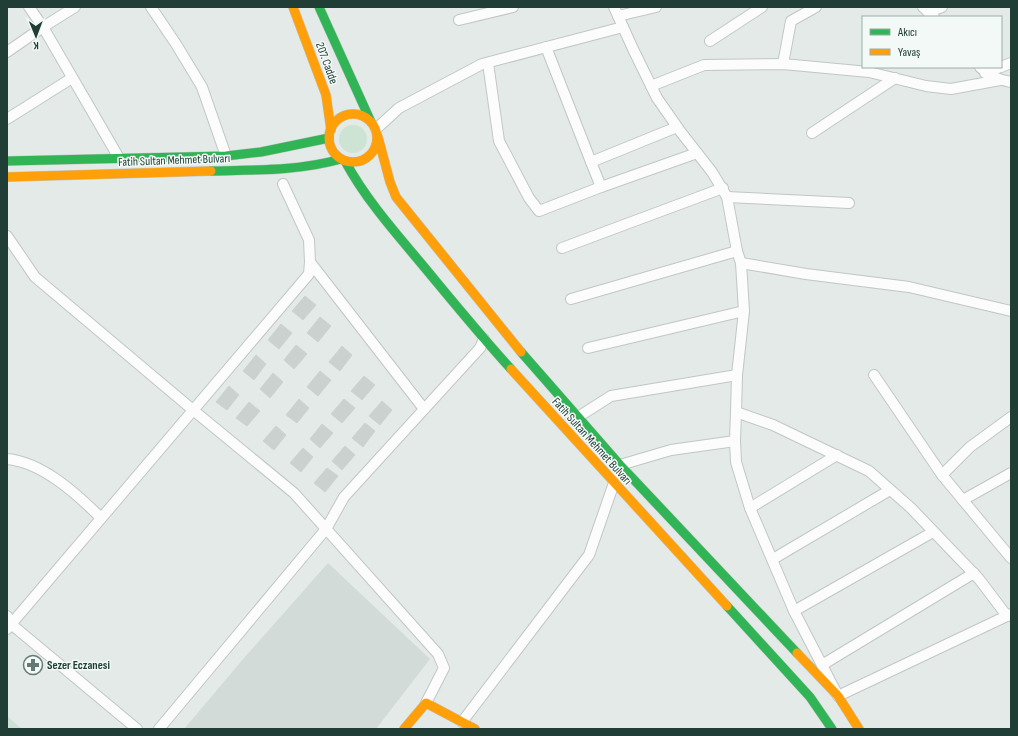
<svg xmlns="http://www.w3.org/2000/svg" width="1018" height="736" viewBox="0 0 1018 736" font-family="'Sofia Sans Condensed',sans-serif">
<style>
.built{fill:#d2dbd7}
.green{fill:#cde3d4}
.building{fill:#cbd1cf;stroke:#cdd3d0}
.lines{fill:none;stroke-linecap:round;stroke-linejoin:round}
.street-casing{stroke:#c1c7c4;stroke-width:12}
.fast-casing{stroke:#c0c7c4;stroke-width:10}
.slow-casing{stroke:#c0c7c4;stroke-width:10}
.street{stroke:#fbfcfb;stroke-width:10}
.fast{stroke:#30b455;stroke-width:9}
.slow{stroke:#ff9f0a;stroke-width:9}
.labels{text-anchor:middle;stroke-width:3;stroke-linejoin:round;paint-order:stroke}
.street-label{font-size:12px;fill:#213e36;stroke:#f2f9f6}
.poi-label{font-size:12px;font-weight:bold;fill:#213e36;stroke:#f2f9f6;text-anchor:start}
</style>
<rect width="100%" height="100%" fill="#e4eae7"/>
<path class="built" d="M 328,563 L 430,659 L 376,729 L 184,729 L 244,658 Z"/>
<g class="green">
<circle cx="353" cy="139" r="14"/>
<path d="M 7,716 L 22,729 L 7,729 Z"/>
</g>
<g class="building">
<path d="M 305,296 L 316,305 L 303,320 L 292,311 Z"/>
<path d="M 320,317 L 331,326 L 318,342 L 307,333 Z"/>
<path d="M 281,324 L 292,333 L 279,349 L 268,340 Z"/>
<path d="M 296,345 L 307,354 L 294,369 L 284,360 Z"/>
<path d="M 342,346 L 352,355 L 340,371 L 329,362 Z"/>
<path d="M 256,355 L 266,364 L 254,380 L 243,371 Z"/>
<path d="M 320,371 L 331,380 L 318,396 L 307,387 Z"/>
<path d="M 273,373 L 283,382 L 270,398 L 260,389 Z"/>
<path d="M 364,376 L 375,385 L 362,400 L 351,391 Z"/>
<path d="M 229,386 L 239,395 L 227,410 L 216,402 Z"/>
<path d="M 299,399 L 309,408 L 297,423 L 286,415 Z"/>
<path d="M 344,399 L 355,408 L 342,423 L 331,414 Z"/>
<path d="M 382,401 L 392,410 L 380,425 L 369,416 Z"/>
<path d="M 249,402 L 260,411 L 247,426 L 236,418 Z"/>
<path d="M 365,423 L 375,431 L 363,447 L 352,438 Z"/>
<path d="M 322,424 L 333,433 L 320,448 L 310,439 Z"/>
<path d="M 276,426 L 286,435 L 274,450 L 263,441 Z"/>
<path d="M 345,446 L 355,455 L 342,470 L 332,461 Z"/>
<path d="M 303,448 L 313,457 L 301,472 L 290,463 Z"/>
<path d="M 327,468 L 338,476 L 325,492 L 314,483 Z"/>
</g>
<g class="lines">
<g class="street-casing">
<g id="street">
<path d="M 29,7 L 43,27 L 119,158"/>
<path d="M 151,7 L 176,44 L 202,87 L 226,156"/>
<path d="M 614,7 L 633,49 L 657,98 L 680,131 L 712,172 L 727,197 L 737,251 L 741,263 L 744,311 L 737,375 L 736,412 L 735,441 L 736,462 L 750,508 L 794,611 L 838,696 L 1011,614"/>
<path d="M 923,7 L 934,17"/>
<path d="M 928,12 L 942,7"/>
<path d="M 618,16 L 656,7"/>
<path d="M 459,20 L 513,7"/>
<path d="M 710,41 L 762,7"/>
<path d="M 546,47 L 591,162"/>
<path d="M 7,52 L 43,27 L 75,7"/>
<path d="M 488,63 L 499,141 L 529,198 L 539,211 L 601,187 L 697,153"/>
<path d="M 783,64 L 791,21 L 816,7"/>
<path d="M 980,67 C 988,76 999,80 1011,82"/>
<path d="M 1001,67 L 1011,63"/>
<path d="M 985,73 L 1000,67"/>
<path d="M 651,86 L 704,65 L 783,64 L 869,72 L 926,86 L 951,89 L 1000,80"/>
<path d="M 7,119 L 72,78"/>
<path d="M 376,129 L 399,108 L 482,64 L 623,27"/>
<path d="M 812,133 L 895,78"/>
<path d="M 601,187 L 591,162 L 677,127"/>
<path d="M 727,197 L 849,203"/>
<path d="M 7,236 L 35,277 L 193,410 L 294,493 L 438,654 L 444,668 L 426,703"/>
<path d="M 562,248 L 723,188"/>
<path d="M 310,262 L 424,409"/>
<path d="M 741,263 L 806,274 L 909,287 L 1011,311"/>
<path d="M 571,299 L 737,251"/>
<path d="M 588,348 L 744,311"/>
<path d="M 874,375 L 942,475 L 1011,558"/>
<path d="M 736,412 L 773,425 L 869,471 L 911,508 L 979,579 L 1007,616"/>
<path d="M 578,417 L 611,396 L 737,375"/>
<path d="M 7,459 C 42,462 77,494 101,518"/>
<path d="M 620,465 L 671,450 L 735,441"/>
<path d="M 942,475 L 970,447 L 1011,417"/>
<path d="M 963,500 L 1011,473"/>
<path d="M 750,508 L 837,455"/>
<path d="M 773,559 L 890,490"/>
<path d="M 794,611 L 933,532"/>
<path d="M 7,616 L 11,624 L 137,729"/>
<path d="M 7,629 L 309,274 L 310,262 L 309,240 L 283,184"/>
<path d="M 822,665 L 974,573"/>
<path d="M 462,722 L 589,555 L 614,483"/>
<path d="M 159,729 L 326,529 L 344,497 L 480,348 L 484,339"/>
</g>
</g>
<g class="fast-casing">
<g id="fast">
<path d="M 319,7 L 371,122"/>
<path d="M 7,161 L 226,156 L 261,152 L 329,138"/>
<path d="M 345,161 C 365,198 393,230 420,262 C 450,298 479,334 511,369"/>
<path d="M 211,171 C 254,170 299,171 341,159"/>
<path d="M 521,352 L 620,465 L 797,653"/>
<path d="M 727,606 L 810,697 L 832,729"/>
</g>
</g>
<g class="slow-casing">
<g id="slow">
<path d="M 293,7 L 326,95 L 331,130"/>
<circle cx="353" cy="138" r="24"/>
<path d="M 378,137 L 390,182 L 396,197 L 521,352"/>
<path d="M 7,177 L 211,171"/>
<path d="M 511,369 L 727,606"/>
<path d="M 797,653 L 838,696 L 859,729"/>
<path d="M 404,729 L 426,703 L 475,729"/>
</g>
</g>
<use href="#street" class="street"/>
<use href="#fast" class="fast"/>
<use href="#slow" class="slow"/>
</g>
<defs>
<g id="pharmacy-ring" transform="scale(1)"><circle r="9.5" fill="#f2f9f6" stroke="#657a74" stroke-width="1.5"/><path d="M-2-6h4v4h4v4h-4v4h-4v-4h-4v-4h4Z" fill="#657a74"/></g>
</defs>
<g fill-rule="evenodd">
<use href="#pharmacy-ring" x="33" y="665"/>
</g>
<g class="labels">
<g class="street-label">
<text transform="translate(327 63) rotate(70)" y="4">207. Cadde</text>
<text transform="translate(174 160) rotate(-2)" y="4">Fatih Sultan Mehmet Bulvarı</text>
<text transform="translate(592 441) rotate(48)" y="4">Fatih Sultan Mehmet Bulvarı</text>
</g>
<g class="poi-label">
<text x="47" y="669">Sezer Eczanesi</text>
</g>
</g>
<rect width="1018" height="736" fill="none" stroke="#213e36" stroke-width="16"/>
<rect x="862" y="16" width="140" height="52" fill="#f2f9f6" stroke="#9eaea9"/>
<rect x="870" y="29" width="20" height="6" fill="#30b455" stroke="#9eaea9"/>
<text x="898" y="36" font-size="12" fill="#213e36">Akıcı</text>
<rect x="870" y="49" width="20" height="6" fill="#ff9f0a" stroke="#9eaea9"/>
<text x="898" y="56" font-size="12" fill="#213e36">Yavaş</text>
<g transform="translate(36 36) rotate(179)" stroke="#f2f9f6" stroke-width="3" paint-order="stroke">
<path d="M0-3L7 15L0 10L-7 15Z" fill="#213e36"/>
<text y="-6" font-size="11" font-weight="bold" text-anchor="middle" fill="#213e36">K</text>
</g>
</svg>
